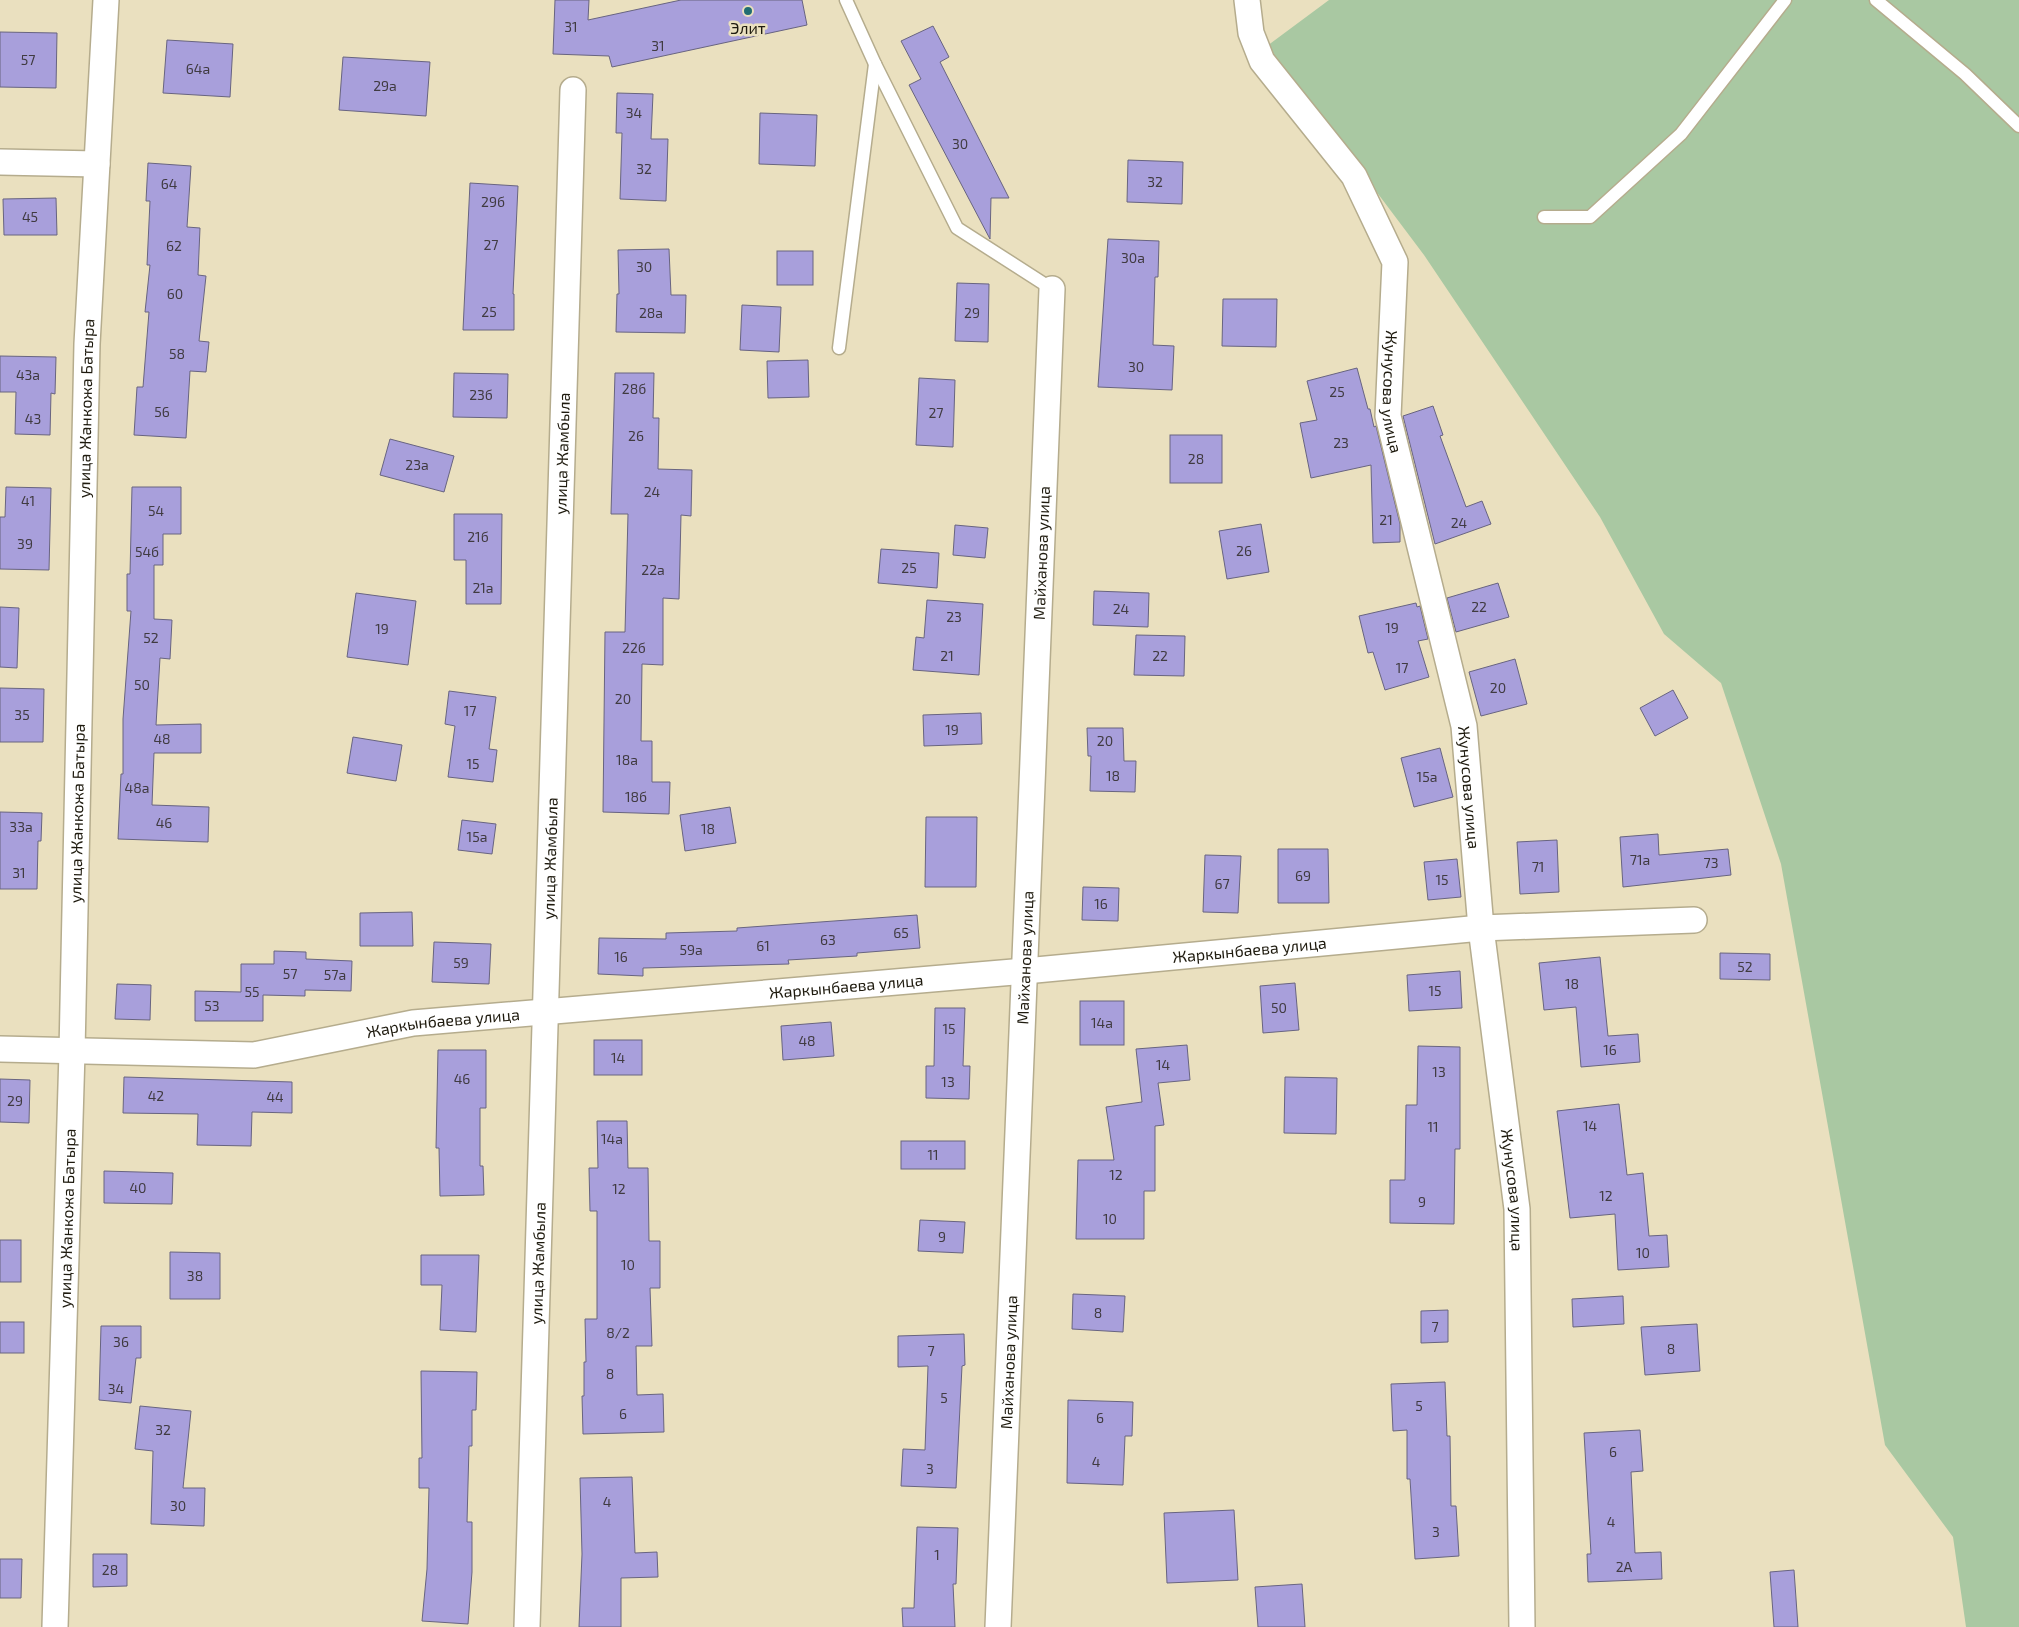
<svg xmlns="http://www.w3.org/2000/svg" width="2019" height="1627" viewBox="0 0 2019 1627" font-family="'Exo 2',sans-serif">
<style>
.green{fill:#a9c8a2}
.building{fill:#a89fdb;stroke:#686480}
.lines{fill:none;stroke-linecap:round;stroke-linejoin:round}
.service-casing{stroke:#b5ac8d;stroke-width:15}
.minor-casing{stroke:#b5ac8d;stroke-width:28}
.service{stroke:#fff;stroke-width:12}
.minor{stroke:#fff;stroke-width:25}
.poi-dot{fill:#216d72;stroke:#eae0bf;stroke-width:2}
.labels{text-anchor:middle;stroke-width:5;stroke-linejoin:round;paint-order:stroke}
.number-label{font-size:14px;fill:#403b41}
.poi-label{font-size:16px;fill:#1e1a0e;stroke:#eae0bf}
.street-label{font-size:16px;fill:#1e1a0e;stroke:#eae0bf}
</style>
<rect width="100%" height="100%" fill="#eae0bf"/>
<path class="green" d="M 1329,0 L 2019,0 L 2019,1627 L 1966,1627 L 1953,1537 L 1885,1445 L 1781,864 L 1721,683 L 1664,634 L 1600,517 L 1424,255 L 1267,46 Z"/>
<g class="building">
<path d="M 555,0 L 589,0 L 588,20 L 681,0 L 802,0 L 807,25 L 612,67 L 609,56 L 553,54 Z"/>
<path d="M 933,26 L 949,57 L 940,62 L 1009,198 L 991,198 L 990,239 L 909,85 L 921,79 L 901,41 Z"/>
<path d="M 0,32 L 57,33 L 56,88 L 0,87 Z"/>
<path d="M 167,40 L 233,44 L 230,97 L 163,93 Z"/>
<path d="M 343,57 L 430,62 L 426,116 L 339,110 Z"/>
<path d="M 617,93 L 653,94 L 651,139 L 668,139 L 666,201 L 620,199 L 622,133 L 616,133 Z"/>
<path d="M 760,113 L 817,115 L 815,166 L 759,164 Z"/>
<path d="M 1128,160 L 1183,162 L 1182,204 L 1127,202 Z"/>
<path d="M 148,163 L 191,166 L 187,227 L 200,228 L 198,275 L 206,276 L 199,341 L 209,342 L 206,372 L 190,371 L 186,438 L 134,435 L 137,387 L 143,387 L 149,312 L 145,312 L 150,265 L 147,265 L 150,201 L 146,201 Z"/>
<path d="M 470,183 L 518,186 L 513,294 L 514,294 L 514,330 L 463,330 Z"/>
<path d="M 56,198 L 57,235 L 4,235 L 3,199 Z"/>
<path d="M 1108,239 L 1159,241 L 1158,277 L 1155,277 L 1153,345 L 1174,346 L 1172,390 L 1098,387 Z"/>
<path d="M 669,249 L 671,295 L 686,295 L 685,333 L 616,332 L 617,294 L 619,294 L 618,250 Z"/>
<rect x="777" y="251" width="36" height="34"/>
<path d="M 957,283 L 989,284 L 988,342 L 955,341 Z"/>
<path d="M 1223,299 L 1277,299 L 1276,347 L 1222,346 Z"/>
<path d="M 742,305 L 781,307 L 779,352 L 740,350 Z"/>
<path d="M 0,356 L 56,357 L 55,394 L 51,393 L 50,435 L 15,434 L 16,392 L 0,392 Z"/>
<path d="M 808,360 L 809,397 L 768,398 L 767,361 Z"/>
<path d="M 1357,368 L 1368,409 L 1370,409 L 1374,427 L 1376,426 L 1400,524 L 1400,542 L 1373,543 L 1371,465 L 1311,478 L 1300,423 L 1317,420 L 1307,381 Z"/>
<path d="M 454,373 L 508,374 L 507,418 L 453,417 Z"/>
<path d="M 615,373 L 654,373 L 653,418 L 659,418 L 658,469 L 692,470 L 691,516 L 681,515 L 679,599 L 663,598 L 663,665 L 642,664 L 641,741 L 652,741 L 652,782 L 670,782 L 669,814 L 603,812 L 605,632 L 625,632 L 628,514 L 611,514 Z"/>
<path d="M 919,378 L 955,380 L 953,447 L 916,445 Z"/>
<path d="M 1433,406 L 1443,435 L 1440,436 L 1466,507 L 1482,501 L 1491,524 L 1435,544 L 1403,416 Z"/>
<rect x="1170" y="435" width="52" height="48"/>
<path d="M 390,439 L 454,456 L 444,492 L 380,475 Z"/>
<path d="M 6,487 L 51,488 L 49,570 L 0,569 L 0,517 L 5,517 Z"/>
<path d="M 132,487 L 181,487 L 181,534 L 163,534 L 163,565 L 154,565 L 154,619 L 172,620 L 170,659 L 160,658 L 156,725 L 201,724 L 201,753 L 154,753 L 152,805 L 209,807 L 208,842 L 118,839 L 121,774 L 123,774 L 123,719 L 131,611 L 127,611 L 127,574 L 130,574 Z"/>
<path d="M 454,514 L 502,514 L 501,604 L 466,604 L 466,560 L 454,560 Z"/>
<path d="M 1261,524 L 1269,572 L 1227,579 L 1219,531 Z"/>
<path d="M 955,525 L 988,528 L 985,558 L 953,555 Z"/>
<path d="M 881,549 L 939,553 L 937,588 L 878,583 Z"/>
<path d="M 1498,583 L 1509,617 L 1456,632 L 1447,598 Z"/>
<path d="M 1094,591 L 1149,593 L 1148,627 L 1093,625 Z"/>
<path d="M 356,593 L 416,601 L 408,665 L 347,657 Z"/>
<path d="M 927,600 L 983,604 L 979,675 L 913,670 L 916,637 L 924,638 Z"/>
<path d="M 1416,603 L 1417,607 L 1420,606 L 1428,639 L 1418,641 L 1429,677 L 1385,690 L 1373,652 L 1368,653 L 1359,616 Z"/>
<path d="M 0,607 L 19,608 L 17,668 L 0,667 Z"/>
<path d="M 1136,635 L 1185,636 L 1184,676 L 1134,675 Z"/>
<path d="M 1515,659 L 1527,704 L 1481,716 L 1469,672 Z"/>
<path d="M 0,688 L 44,689 L 43,742 L 0,742 Z"/>
<path d="M 1673,690 L 1688,718 L 1655,736 L 1640,708 Z"/>
<path d="M 449,691 L 496,697 L 489,749 L 497,750 L 493,782 L 448,777 L 455,726 L 445,724 Z"/>
<path d="M 981,713 L 982,744 L 924,746 L 923,715 Z"/>
<path d="M 1087,728 L 1123,728 L 1124,761 L 1136,761 L 1135,792 L 1090,791 L 1091,756 L 1088,756 Z"/>
<path d="M 353,737 L 402,745 L 396,781 L 347,773 Z"/>
<path d="M 1440,748 L 1453,797 L 1414,807 L 1401,758 Z"/>
<path d="M 730,807 L 736,843 L 685,851 L 680,815 Z"/>
<path d="M 0,812 L 42,813 L 41,841 L 38,841 L 37,889 L 0,889 Z"/>
<path d="M 926,817 L 977,817 L 976,887 L 925,887 Z"/>
<path d="M 462,820 L 496,824 L 492,854 L 458,850 Z"/>
<path d="M 1658,834 L 1659,855 L 1728,849 L 1731,875 L 1623,887 L 1620,837 Z"/>
<path d="M 1557,840 L 1559,892 L 1520,894 L 1517,842 Z"/>
<path d="M 1278,849 L 1328,849 L 1329,903 L 1278,903 Z"/>
<path d="M 1205,855 L 1241,856 L 1238,913 L 1203,912 Z"/>
<path d="M 1457,859 L 1461,897 L 1428,900 L 1424,862 Z"/>
<path d="M 1083,887 L 1119,888 L 1118,921 L 1082,920 Z"/>
<path d="M 412,912 L 413,946 L 360,946 L 360,913 Z"/>
<path d="M 917,915 L 920,948 L 857,953 L 857,956 L 788,960 L 789,964 L 643,968 L 643,976 L 598,974 L 599,938 L 666,939 L 666,933 L 737,931 L 737,928 Z"/>
<path d="M 434,942 L 491,944 L 489,984 L 432,982 Z"/>
<path d="M 274,951 L 306,952 L 306,959 L 352,961 L 351,991 L 305,990 L 305,996 L 263,995 L 263,1021 L 195,1021 L 195,991 L 241,992 L 241,964 L 274,964 Z"/>
<path d="M 1720,953 L 1770,954 L 1770,980 L 1720,979 Z"/>
<path d="M 1600,957 L 1608,1036 L 1638,1034 L 1640,1062 L 1581,1067 L 1576,1007 L 1544,1010 L 1539,963 Z"/>
<path d="M 1460,971 L 1462,1008 L 1409,1011 L 1407,975 Z"/>
<path d="M 1295,983 L 1299,1030 L 1263,1033 L 1260,986 Z"/>
<path d="M 117,984 L 151,985 L 150,1020 L 115,1019 Z"/>
<rect x="1080" y="1001" width="44" height="44"/>
<path d="M 935,1008 L 965,1008 L 963,1066 L 970,1066 L 969,1099 L 926,1098 L 926,1066 L 934,1066 Z"/>
<path d="M 831,1022 L 834,1056 L 783,1060 L 781,1026 Z"/>
<rect x="594" y="1040" width="48" height="35"/>
<path d="M 1187,1045 L 1190,1080 L 1158,1083 L 1164,1125 L 1155,1126 L 1155,1191 L 1144,1191 L 1144,1239 L 1076,1239 L 1078,1160 L 1114,1160 L 1106,1107 L 1142,1102 L 1136,1049 Z"/>
<path d="M 1418,1046 L 1460,1047 L 1460,1149 L 1455,1149 L 1454,1224 L 1390,1223 L 1390,1180 L 1405,1180 L 1406,1105 L 1417,1105 Z"/>
<path d="M 438,1050 L 486,1050 L 486,1108 L 480,1108 L 480,1166 L 483,1166 L 484,1195 L 440,1196 L 439,1148 L 436,1148 Z"/>
<path d="M 124,1077 L 292,1082 L 292,1113 L 252,1112 L 251,1146 L 197,1145 L 198,1114 L 123,1113 Z"/>
<path d="M 1285,1077 L 1337,1078 L 1336,1134 L 1284,1133 Z"/>
<path d="M 0,1079 L 30,1080 L 29,1123 L 0,1122 Z"/>
<path d="M 1619,1104 L 1627,1175 L 1643,1173 L 1649,1236 L 1667,1235 L 1669,1267 L 1618,1270 L 1615,1214 L 1570,1218 L 1557,1111 Z"/>
<path d="M 597,1121 L 627,1121 L 628,1168 L 648,1168 L 649,1241 L 660,1241 L 660,1288 L 650,1288 L 652,1346 L 636,1346 L 637,1395 L 663,1394 L 664,1432 L 583,1434 L 582,1396 L 584,1396 L 584,1362 L 586,1362 L 585,1319 L 597,1319 L 597,1211 L 590,1211 L 589,1168 L 598,1168 Z"/>
<rect x="901" y="1141" width="64" height="28"/>
<path d="M 104,1171 L 173,1173 L 172,1204 L 104,1203 Z"/>
<path d="M 920,1220 L 965,1222 L 963,1253 L 918,1251 Z"/>
<rect x="0" y="1240" width="21" height="42"/>
<path d="M 170,1252 L 220,1253 L 220,1299 L 170,1299 Z"/>
<path d="M 421,1255 L 479,1255 L 476,1332 L 440,1330 L 442,1285 L 421,1285 Z"/>
<path d="M 1073,1294 L 1125,1296 L 1123,1332 L 1072,1329 Z"/>
<path d="M 1623,1296 L 1624,1324 L 1573,1327 L 1572,1299 Z"/>
<path d="M 1448,1310 L 1448,1342 L 1421,1343 L 1421,1311 Z"/>
<rect x="0" y="1322" width="24" height="31"/>
<path d="M 1697,1324 L 1700,1371 L 1645,1375 L 1641,1327 Z"/>
<path d="M 101,1326 L 141,1326 L 141,1358 L 136,1358 L 131,1403 L 99,1400 Z"/>
<path d="M 964,1334 L 965,1365 L 962,1366 L 956,1488 L 901,1486 L 903,1449 L 925,1450 L 928,1366 L 898,1367 L 898,1336 Z"/>
<path d="M 421,1371 L 477,1372 L 476,1410 L 472,1410 L 472,1446 L 469,1446 L 467,1522 L 472,1522 L 472,1572 L 468,1624 L 422,1621 L 427,1569 L 429,1488 L 419,1488 L 419,1458 L 422,1458 Z"/>
<path d="M 1445,1382 L 1447,1436 L 1450,1436 L 1451,1506 L 1456,1506 L 1459,1556 L 1415,1559 L 1410,1479 L 1407,1479 L 1407,1430 L 1393,1431 L 1391,1384 Z"/>
<path d="M 1068,1400 L 1133,1402 L 1132,1436 L 1125,1436 L 1123,1485 L 1067,1483 Z"/>
<path d="M 140,1406 L 191,1411 L 183,1488 L 205,1488 L 204,1526 L 151,1524 L 153,1451 L 135,1449 Z"/>
<path d="M 1640,1430 L 1643,1471 L 1631,1472 L 1635,1553 L 1661,1552 L 1662,1579 L 1588,1582 L 1587,1554 L 1591,1554 L 1584,1433 Z"/>
<path d="M 632,1477 L 635,1553 L 657,1552 L 658,1577 L 621,1578 L 621,1627 L 579,1627 L 582,1554 L 580,1478 Z"/>
<path d="M 1234,1510 L 1238,1580 L 1167,1583 L 1164,1513 Z"/>
<path d="M 917,1527 L 958,1528 L 956,1584 L 953,1584 L 955,1627 L 903,1627 L 902,1608 L 914,1608 Z"/>
<path d="M 93,1554 L 127,1554 L 127,1586 L 93,1587 Z"/>
<path d="M 0,1559 L 22,1559 L 21,1598 L 0,1598 Z"/>
<path d="M 1794,1570 L 1798,1627 L 1774,1627 L 1770,1572 Z"/>
<path d="M 1302,1584 L 1305,1627 L 1258,1627 L 1255,1587 Z"/>
</g>
<g class="lines">
<g class="service-casing">
<g id="service">
<path d="M 846,0 L 875,64 L 957,228 L 1052,289"/>
<path d="M 1876,0 L 1965,74 L 2019,126"/>
<path d="M 1544,217 L 1590,217 L 1681,134 L 1785,0"/>
<path d="M 839,348 L 875,64"/>
</g>
</g>
<g class="minor-casing">
<g id="minor">
<path id="s1" d="M 1247,0 L 1251,33 L 1262,61 L 1354,176 L 1395,262 L 1388,416 L 1464,726 L 1481,928 L 1517,1209 L 1522,1627"/>
<path d="M 0,162 L 97,164"/>
<path id="s2" d="M 0,1049 L 254,1055 L 413,1023 L 1025,971 L 1481,928 L 1694,920"/>
<path id="s3" d="M 55,1627 L 72,1052 L 87,344 L 106,0"/>
<path id="s4" d="M 527,1627 L 573,90"/>
<path id="s5" d="M 998,1627 L 1052,289"/>
</g>
</g>
<use href="#service" class="service"/>
<use href="#minor" class="minor"/>
</g>
<circle class="poi-dot" cx="748" cy="11" r="5"/>
<g class="labels">
<g class="number-label">
<text x="571" y="32">31</text>
<text x="658" y="51">31</text>
<text x="28" y="65">57</text>
<text x="198" y="74">64а</text>
<text x="385" y="91">29а</text>
<text x="634" y="118">34</text>
<text x="960" y="149">30</text>
<text x="644" y="174">32</text>
<text x="1155" y="187">32</text>
<text x="169" y="189">64</text>
<text x="493" y="207">29б</text>
<text x="30" y="222">45</text>
<text x="491" y="250">27</text>
<text x="174" y="251">62</text>
<text x="1133" y="263">30а</text>
<text x="644" y="272">30</text>
<text x="175" y="299">60</text>
<text x="489" y="317">25</text>
<text x="651" y="318">28а</text>
<text x="972" y="318">29</text>
<text x="177" y="359">58</text>
<text x="1136" y="372">30</text>
<text x="28" y="380">43а</text>
<text x="634" y="394">28б</text>
<text x="1337" y="397">25</text>
<text x="481" y="400">23б</text>
<text x="162" y="417">56</text>
<text x="936" y="418">27</text>
<text x="33" y="424">43</text>
<text x="636" y="441">26</text>
<text x="1341" y="448">23</text>
<text x="1196" y="464">28</text>
<text x="417" y="470">23а</text>
<text x="652" y="497">24</text>
<text x="28" y="506">41</text>
<text x="156" y="516">54</text>
<text x="1386" y="525">21</text>
<text x="1459" y="528">24</text>
<text x="478" y="542">21б</text>
<text x="25" y="549">39</text>
<text x="1244" y="556">26</text>
<text x="147" y="557">54б</text>
<text x="909" y="573">25</text>
<text x="653" y="575">22а</text>
<text x="483" y="593">21а</text>
<text x="1479" y="612">22</text>
<text x="1121" y="614">24</text>
<text x="954" y="622">23</text>
<text x="1392" y="633">19</text>
<text x="382" y="634">19</text>
<text x="151" y="643">52</text>
<text x="634" y="653">22б</text>
<text x="947" y="661">21</text>
<text x="1160" y="661">22</text>
<text x="1402" y="673">17</text>
<text x="142" y="690">50</text>
<text x="1498" y="693">20</text>
<text x="623" y="704">20</text>
<text x="470" y="716">17</text>
<text x="22" y="720">35</text>
<text x="952" y="735">19</text>
<text x="162" y="744">48</text>
<text x="1105" y="746">20</text>
<text x="627" y="765">18а</text>
<text x="473" y="769">15</text>
<text x="1113" y="781">18</text>
<text x="1427" y="782">15а</text>
<text x="137" y="793">48а</text>
<text x="636" y="802">18б</text>
<text x="164" y="828">46</text>
<text x="21" y="832">33а</text>
<text x="708" y="834">18</text>
<text x="477" y="842">15а</text>
<text x="1640" y="865">71а</text>
<text x="1711" y="868">73</text>
<text x="1538" y="872">71</text>
<text x="19" y="878">31</text>
<text x="1303" y="881">69</text>
<text x="1442" y="885">15</text>
<text x="1222" y="889">67</text>
<text x="1101" y="909">16</text>
<text x="901" y="938">65</text>
<text x="828" y="945">63</text>
<text x="763" y="951">61</text>
<text x="691" y="955">59а</text>
<text x="621" y="962">16</text>
<text x="461" y="968">59</text>
<text x="1745" y="972">52</text>
<text x="290" y="979">57</text>
<text x="335" y="980">57а</text>
<text x="1572" y="989">18</text>
<text x="1435" y="996">15</text>
<text x="252" y="997">55</text>
<text x="212" y="1011">53</text>
<text x="1279" y="1013">50</text>
<text x="1102" y="1028">14а</text>
<text x="949" y="1034">15</text>
<text x="807" y="1046">48</text>
<text x="1610" y="1055">16</text>
<text x="618" y="1063">14</text>
<text x="1163" y="1070">14</text>
<text x="1439" y="1077">13</text>
<text x="462" y="1084">46</text>
<text x="948" y="1087">13</text>
<text x="156" y="1101">42</text>
<text x="275" y="1102">44</text>
<text x="15" y="1106">29</text>
<text x="1590" y="1131">14</text>
<text x="1433" y="1132">11</text>
<text x="612" y="1144">14а</text>
<text x="933" y="1160">11</text>
<text x="1116" y="1180">12</text>
<text x="138" y="1193">40</text>
<text x="619" y="1194">12</text>
<text x="1606" y="1201">12</text>
<text x="1422" y="1207">9</text>
<text x="1110" y="1224">10</text>
<text x="942" y="1242">9</text>
<text x="1643" y="1258">10</text>
<text x="628" y="1270">10</text>
<text x="195" y="1281">38</text>
<text x="1098" y="1318">8</text>
<text x="1435" y="1332">7</text>
<text x="618" y="1338">8/2</text>
<text x="121" y="1347">36</text>
<text x="1671" y="1354">8</text>
<text x="931" y="1356">7</text>
<text x="610" y="1379">8</text>
<text x="116" y="1394">34</text>
<text x="944" y="1403">5</text>
<text x="1419" y="1411">5</text>
<text x="623" y="1419">6</text>
<text x="1100" y="1423">6</text>
<text x="163" y="1435">32</text>
<text x="1613" y="1457">6</text>
<text x="1096" y="1467">4</text>
<text x="930" y="1474">3</text>
<text x="607" y="1507">4</text>
<text x="178" y="1511">30</text>
<text x="1611" y="1527">4</text>
<text x="1436" y="1537">3</text>
<text x="937" y="1560">1</text>
<text x="1624" y="1572">2А</text>
<text x="110" y="1575">28</text>
</g>
<g class="poi-label">
<text x="748" y="34">Элит</text>
</g>
<g class="street-label">
<text dy="6" stroke="none"><textPath href="#s1" startOffset="436">Жунусова улица</textPath></text>
<text dy="6" stroke="none"><textPath href="#s3" startOffset="1219">улица Жанкожа Батыра</textPath></text>
<text dy="6" stroke="none"><textPath href="#s4" startOffset="1174">улица Жамбыла</textPath></text>
<text dy="6" stroke="none"><textPath href="#s5" startOffset="1075">Майханова улица</textPath></text>
<text dy="6" stroke="none"><textPath href="#s1" startOffset="841">Жунусова улица</textPath></text>
<text dy="6" stroke="none"><textPath href="#s3" startOffset="814">улица Жанкожа Батыра</textPath></text>
<text dy="6" stroke="none"><textPath href="#s4" startOffset="769">улица Жамбыла</textPath></text>
<text dy="6" stroke="none"><textPath href="#s2" startOffset="1256">Жаркынбаева улица</textPath></text>
<text dy="6" stroke="none"><textPath href="#s5" startOffset="670">Майханова улица</textPath></text>
<text dy="6" stroke="none"><textPath href="#s2" startOffset="851">Жаркынбаева улица</textPath></text>
<text dy="6" stroke="none"><textPath href="#s2" startOffset="446">Жаркынбаева улица</textPath></text>
<text dy="6" stroke="none"><textPath href="#s1" startOffset="1246">Жунусова улица</textPath></text>
<text dy="6" stroke="none"><textPath href="#s3" startOffset="409">улица Жанкожа Батыра</textPath></text>
<text dy="6" stroke="none"><textPath href="#s4" startOffset="364">улица Жамбыла</textPath></text>
<text dy="6" stroke="none"><textPath href="#s5" startOffset="265">Майханова улица</textPath></text>
</g>
</g>
</svg>
